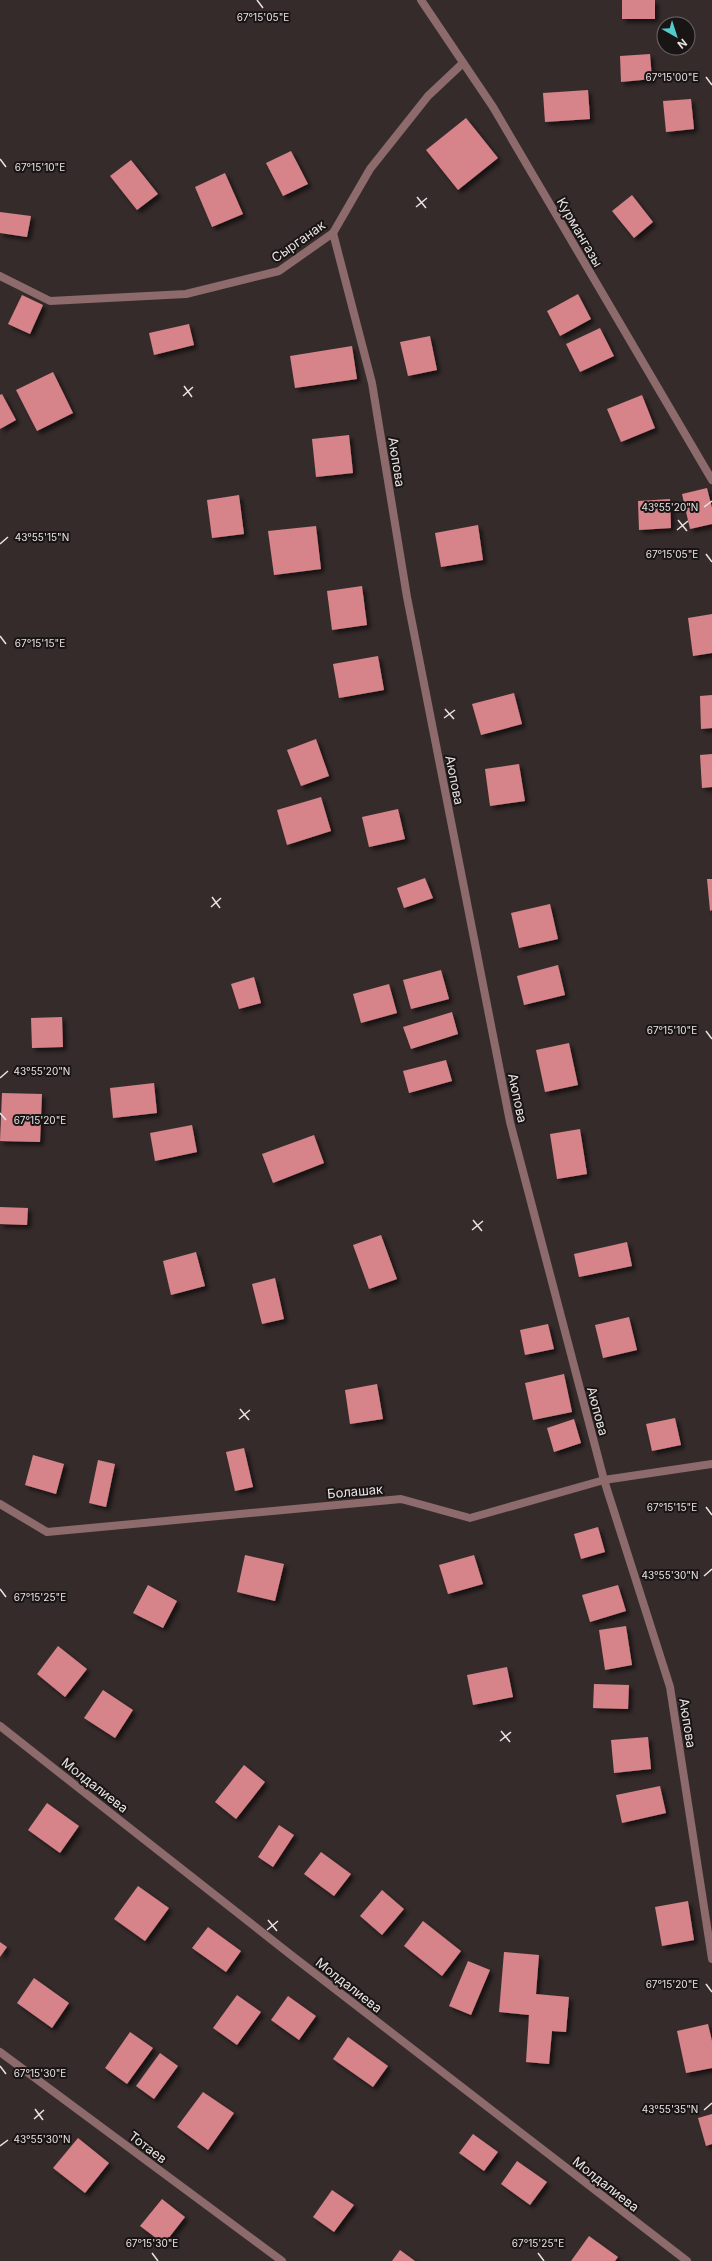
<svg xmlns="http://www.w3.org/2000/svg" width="712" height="2261" viewBox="0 0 712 2261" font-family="Inter,sans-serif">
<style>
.building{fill:#d68489;filter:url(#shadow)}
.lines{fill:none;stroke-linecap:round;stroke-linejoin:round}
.street{stroke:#8d6a6b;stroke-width:8}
.ticks{fill:none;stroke:#eae3e3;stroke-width:1.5}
.labels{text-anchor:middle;stroke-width:4;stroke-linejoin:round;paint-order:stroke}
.street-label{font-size:13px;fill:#eae3e3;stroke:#1a1515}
.ticks-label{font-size:10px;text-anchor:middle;fill:#eae3e3;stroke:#1a1515;stroke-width:4;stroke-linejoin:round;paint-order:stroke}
</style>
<defs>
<filter id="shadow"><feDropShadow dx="3.5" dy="3.5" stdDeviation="2" flood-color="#0009"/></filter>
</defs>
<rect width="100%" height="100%" fill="#362b2b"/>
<g class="building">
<rect x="622" y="0" width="33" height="19"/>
<path d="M 650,54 L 652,79 L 621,82 L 620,56 Z"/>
<path d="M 588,90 L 590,119 L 545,122 L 543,93 Z"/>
<path d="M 691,99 L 694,129 L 666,132 L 663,101 Z"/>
<path d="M 466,118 L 498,158 L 458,190 L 426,150 Z"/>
<path d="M 291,151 L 308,184 L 283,196 L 266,163 Z"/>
<path d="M 131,160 L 158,194 L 137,210 L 110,176 Z"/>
<path d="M 225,173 L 243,214 L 212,227 L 195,187 Z"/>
<path d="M 632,195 L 653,222 L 634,238 L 612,211 Z"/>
<path d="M 0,212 L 31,216 L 27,237 L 0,233 Z"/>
<path d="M 578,294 L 591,319 L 560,336 L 547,311 Z"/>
<path d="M 22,295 L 43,305 L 30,334 L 8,324 Z"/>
<path d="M 189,324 L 194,345 L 154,355 L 149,333 Z"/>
<path d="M 600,328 L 614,356 L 580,372 L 566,344 Z"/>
<path d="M 430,336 L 437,370 L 408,376 L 400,342 Z"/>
<path d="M 352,346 L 357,379 L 295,388 L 290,356 Z"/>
<path d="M 53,372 L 73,413 L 37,431 L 16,390 Z"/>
<path d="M 2,394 L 16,420 L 0,429 L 0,395 Z"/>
<path d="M 642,395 L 655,428 L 621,442 L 607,409 Z"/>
<path d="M 349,435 L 353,473 L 316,477 L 312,439 Z"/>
<path d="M 707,488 L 712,508 L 712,524 L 690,529 L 682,494 Z"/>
<path d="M 239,495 L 244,534 L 212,538 L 207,500 Z"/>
<path d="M 670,499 L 671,528 L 639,530 L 638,501 Z"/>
<path d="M 478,525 L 483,560 L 441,567 L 435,533 Z"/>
<path d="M 316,526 L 321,569 L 274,575 L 268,531 Z"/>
<path d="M 362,586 L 367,625 L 332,630 L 327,591 Z"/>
<path d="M 712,614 L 712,653 L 693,656 L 688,618 Z"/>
<path d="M 378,656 L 384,690 L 339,698 L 333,664 Z"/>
<path d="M 514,693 L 522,724 L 481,735 L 472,704 Z"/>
<path d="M 712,695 L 712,728 L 701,729 L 700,696 Z"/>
<path d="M 316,739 L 329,776 L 301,786 L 287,750 Z"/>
<path d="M 712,754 L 712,787 L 702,788 L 700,755 Z"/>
<path d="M 519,764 L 525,801 L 490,806 L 485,769 Z"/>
<path d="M 321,797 L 331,831 L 287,845 L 277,810 Z"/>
<path d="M 398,809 L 405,839 L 369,847 L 362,817 Z"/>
<path d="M 425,878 L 433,898 L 404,908 L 397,888 Z"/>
<path d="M 707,879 L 712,879 L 712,910 L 710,911 Z"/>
<path d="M 550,904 L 558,939 L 519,948 L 511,913 Z"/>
<path d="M 558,965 L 565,995 L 524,1005 L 517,976 Z"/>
<path d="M 441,970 L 449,999 L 411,1009 L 403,980 Z"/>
<path d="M 254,977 L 261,1003 L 239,1009 L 231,984 Z"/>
<path d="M 389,984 L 397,1013 L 361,1023 L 353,994 Z"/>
<path d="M 452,1012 L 458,1034 L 411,1049 L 403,1027 Z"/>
<path d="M 62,1017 L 63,1047 L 32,1048 L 31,1018 Z"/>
<path d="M 569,1043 L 578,1085 L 545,1092 L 536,1050 Z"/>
<path d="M 446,1060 L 452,1081 L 409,1093 L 403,1071 Z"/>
<path d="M 154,1083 L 157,1113 L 113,1118 L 110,1088 Z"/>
<path d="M 2,1093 L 42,1094 L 40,1142 L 0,1141 Z"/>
<path d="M 192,1125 L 197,1152 L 155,1161 L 150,1133 Z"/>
<path d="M 580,1129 L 587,1174 L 557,1179 L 550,1134 Z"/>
<path d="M 314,1135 L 324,1163 L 273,1183 L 262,1154 Z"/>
<path d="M 0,1207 L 28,1208 L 27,1225 L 0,1224 Z"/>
<path d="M 381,1235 L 397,1279 L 369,1289 L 353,1245 Z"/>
<path d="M 627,1242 L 632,1266 L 579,1277 L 574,1254 Z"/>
<path d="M 196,1252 L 205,1286 L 171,1295 L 163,1261 Z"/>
<path d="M 275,1278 L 284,1319 L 262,1324 L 252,1284 Z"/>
<path d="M 629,1317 L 637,1350 L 603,1358 L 595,1325 Z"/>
<path d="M 548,1324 L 554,1349 L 525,1355 L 520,1330 Z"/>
<path d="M 564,1374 L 572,1412 L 533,1420 L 525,1383 Z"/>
<path d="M 377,1384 L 383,1419 L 350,1424 L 345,1390 Z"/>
<path d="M 675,1418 L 681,1445 L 652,1451 L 646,1424 Z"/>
<path d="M 574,1419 L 581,1443 L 554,1452 L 547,1428 Z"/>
<path d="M 244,1448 L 253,1487 L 235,1491 L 226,1452 Z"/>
<path d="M 33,1455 L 64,1464 L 56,1494 L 25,1485 Z"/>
<path d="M 98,1460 L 115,1464 L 106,1507 L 89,1503 Z"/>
<path d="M 598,1527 L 605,1552 L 581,1559 L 574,1534 Z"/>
<path d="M 245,1555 L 284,1564 L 275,1601 L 237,1592 Z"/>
<path d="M 474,1555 L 483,1584 L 448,1594 L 439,1565 Z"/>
<path d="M 148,1585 L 177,1601 L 163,1628 L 133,1613 Z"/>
<path d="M 618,1585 L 626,1611 L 590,1622 L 582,1595 Z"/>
<path d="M 626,1626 L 632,1665 L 605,1670 L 599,1630 Z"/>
<path d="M 58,1646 L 87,1669 L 65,1697 L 37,1674 Z"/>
<path d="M 507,1667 L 513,1697 L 473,1705 L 467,1675 Z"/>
<path d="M 594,1684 L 629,1685 L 628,1709 L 593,1708 Z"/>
<path d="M 103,1690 L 133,1710 L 115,1738 L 84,1718 Z"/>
<path d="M 648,1737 L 651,1769 L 614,1773 L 611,1740 Z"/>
<path d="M 244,1765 L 265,1782 L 236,1819 L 215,1802 Z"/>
<path d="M 660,1786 L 666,1813 L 622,1823 L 616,1795 Z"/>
<path d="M 47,1803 L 79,1826 L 60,1853 L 28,1830 Z"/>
<path d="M 279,1825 L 294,1835 L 273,1867 L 258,1857 Z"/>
<path d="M 321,1852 L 351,1874 L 334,1896 L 304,1874 Z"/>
<path d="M 138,1886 L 169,1908 L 145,1941 L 114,1919 Z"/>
<path d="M 382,1890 L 404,1909 L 382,1935 L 360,1916 Z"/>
<path d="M 688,1901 L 694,1940 L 662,1946 L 655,1907 Z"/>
<path d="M 423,1921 L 461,1951 L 442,1976 L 404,1946 Z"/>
<path d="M 208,1927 L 241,1951 L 226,1972 L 192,1948 Z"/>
<path d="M 0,1942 L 7,1947 L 0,1957 Z"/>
<path d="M 504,1952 L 539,1955 L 536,1994 L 569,1997 L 566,2032 L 552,2031 L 549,2064 L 526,2062 L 529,2015 L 499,2012 Z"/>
<path d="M 468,1961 L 490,1970 L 471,2015 L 449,2006 Z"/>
<path d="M 34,1978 L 69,2003 L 52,2028 L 17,2003 Z"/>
<path d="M 237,1995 L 261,2012 L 237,2045 L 213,2028 Z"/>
<path d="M 288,1996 L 316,2016 L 299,2040 L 271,2020 Z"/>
<path d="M 708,2024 L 712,2041 L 712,2068 L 686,2073 L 677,2031 Z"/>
<path d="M 130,2032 L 153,2048 L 127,2084 L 105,2068 Z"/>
<path d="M 348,2037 L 388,2066 L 373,2087 L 333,2059 Z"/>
<path d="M 160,2053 L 178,2066 L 154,2099 L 136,2086 Z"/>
<path d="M 203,2092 L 234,2113 L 208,2150 L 177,2127 Z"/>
<path d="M 712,2114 L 712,2144 L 706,2146 L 698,2118 Z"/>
<path d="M 473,2134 L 498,2152 L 484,2171 L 459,2153 Z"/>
<path d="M 78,2138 L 109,2163 L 85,2193 L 53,2168 Z"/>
<path d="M 517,2161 L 547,2182 L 530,2205 L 501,2184 Z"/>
<path d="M 332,2190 L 354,2205 L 334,2232 L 313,2217 Z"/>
<path d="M 162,2199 L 185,2217 L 164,2244 L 140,2226 Z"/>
<path d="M 589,2236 L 618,2257 L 615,2261 L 571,2261 Z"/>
<path d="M 400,2250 L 415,2261 L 392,2261 Z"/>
</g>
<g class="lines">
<g class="street">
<path d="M 421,0 L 493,107 L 712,480"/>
<path d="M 333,233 L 372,383 L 407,597 L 510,1122 L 604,1480 L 670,1687 L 712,1959"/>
<path d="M 0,276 L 50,301 L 186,294 L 279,271 L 333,233 L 370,169 L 428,96 L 463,63"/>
<path d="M 0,1504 L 47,1532 L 401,1499 L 470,1518 L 604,1480 L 712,1464"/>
<path d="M 0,1726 L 291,1955 L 687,2261"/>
<path d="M 0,2052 L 282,2261"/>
</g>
</g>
<path class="ticks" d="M 257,0 L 263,8M 706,77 L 712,85M 0,159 L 6,167M 417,197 L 426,208M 416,207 L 427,198M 184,386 L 192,397M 183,396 L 193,387M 704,507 L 712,501M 678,520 L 687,531M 677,530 L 688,521M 0,544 L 8,537M 706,554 L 712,562M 0,636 L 6,644M 445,709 L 454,719M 444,718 L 455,710M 212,897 L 220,908M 211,907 L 221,898M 706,1031 L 712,1039M 0,1078 L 8,1071M 0,1113 L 6,1120M 473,1220 L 482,1231M 472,1230 L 483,1221M 240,1409 L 249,1420M 239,1419 L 250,1410M 706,1507 L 712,1515M 704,1576 L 712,1569M 0,1589 L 6,1597M 501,1731 L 510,1742M 500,1741 L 511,1732M 268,1920 L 277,1931M 267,1930 L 278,1921M 706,1984 L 712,1992M 0,2066 L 6,2074M 35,2109 L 43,2120M 704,2110 L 712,2103M 34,2119 L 44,2110M 0,2146 L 8,2140M 152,2253 L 158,2261M 538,2253 L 544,2261"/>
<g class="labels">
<g class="street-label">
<text transform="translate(580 232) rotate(60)" y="5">Курмангазы</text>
<text transform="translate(298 241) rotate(-35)" y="5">Сырганак</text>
<text transform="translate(397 462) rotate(81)" y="5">Аюпова</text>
<text transform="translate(455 780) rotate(79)" y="5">Аюпова</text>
<text transform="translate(518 1098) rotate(78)" y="5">Аюпова</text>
<text transform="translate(598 1411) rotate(75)" y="5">Аюпова</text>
<text transform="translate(355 1491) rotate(-5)" y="5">Болашак</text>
<text transform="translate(688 1723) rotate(81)" y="5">Аюпова</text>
<text transform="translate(95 1785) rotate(38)" y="5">Молдалиева</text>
<text transform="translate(349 1985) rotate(38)" y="5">Молдалиева</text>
<text transform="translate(148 2147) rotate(37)" y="5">Тотаев</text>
<text transform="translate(606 2184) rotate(38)" y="5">Молдалиева</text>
</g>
</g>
<g class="ticks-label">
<text x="263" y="21">67°15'05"E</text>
<text x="672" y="81">67°15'00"E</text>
<text x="40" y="171">67°15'10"E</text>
<text x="670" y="511">43°55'20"N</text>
<text x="42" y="541">43°55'15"N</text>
<text x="672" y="558">67°15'05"E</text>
<text x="40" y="647">67°15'15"E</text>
<text x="672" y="1034">67°15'10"E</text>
<text x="42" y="1075">43°55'20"N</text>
<text x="40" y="1124">67°15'20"E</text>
<text x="672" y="1511">67°15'15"E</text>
<text x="670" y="1579">43°55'30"N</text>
<text x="40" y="1601">67°15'25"E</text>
<text x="672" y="1988">67°15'20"E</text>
<text x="40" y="2077">67°15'30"E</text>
<text x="670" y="2113">43°55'35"N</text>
<text x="42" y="2143">43°55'30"N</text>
<text x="152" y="2247">67°15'30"E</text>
<text x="538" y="2247">67°15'25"E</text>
</g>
<g transform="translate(676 36) rotate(141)"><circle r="19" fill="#1a1515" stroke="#6d6767"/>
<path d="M0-3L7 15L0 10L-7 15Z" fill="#52cdcd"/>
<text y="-6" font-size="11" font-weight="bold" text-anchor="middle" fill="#eae3e3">N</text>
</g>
</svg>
